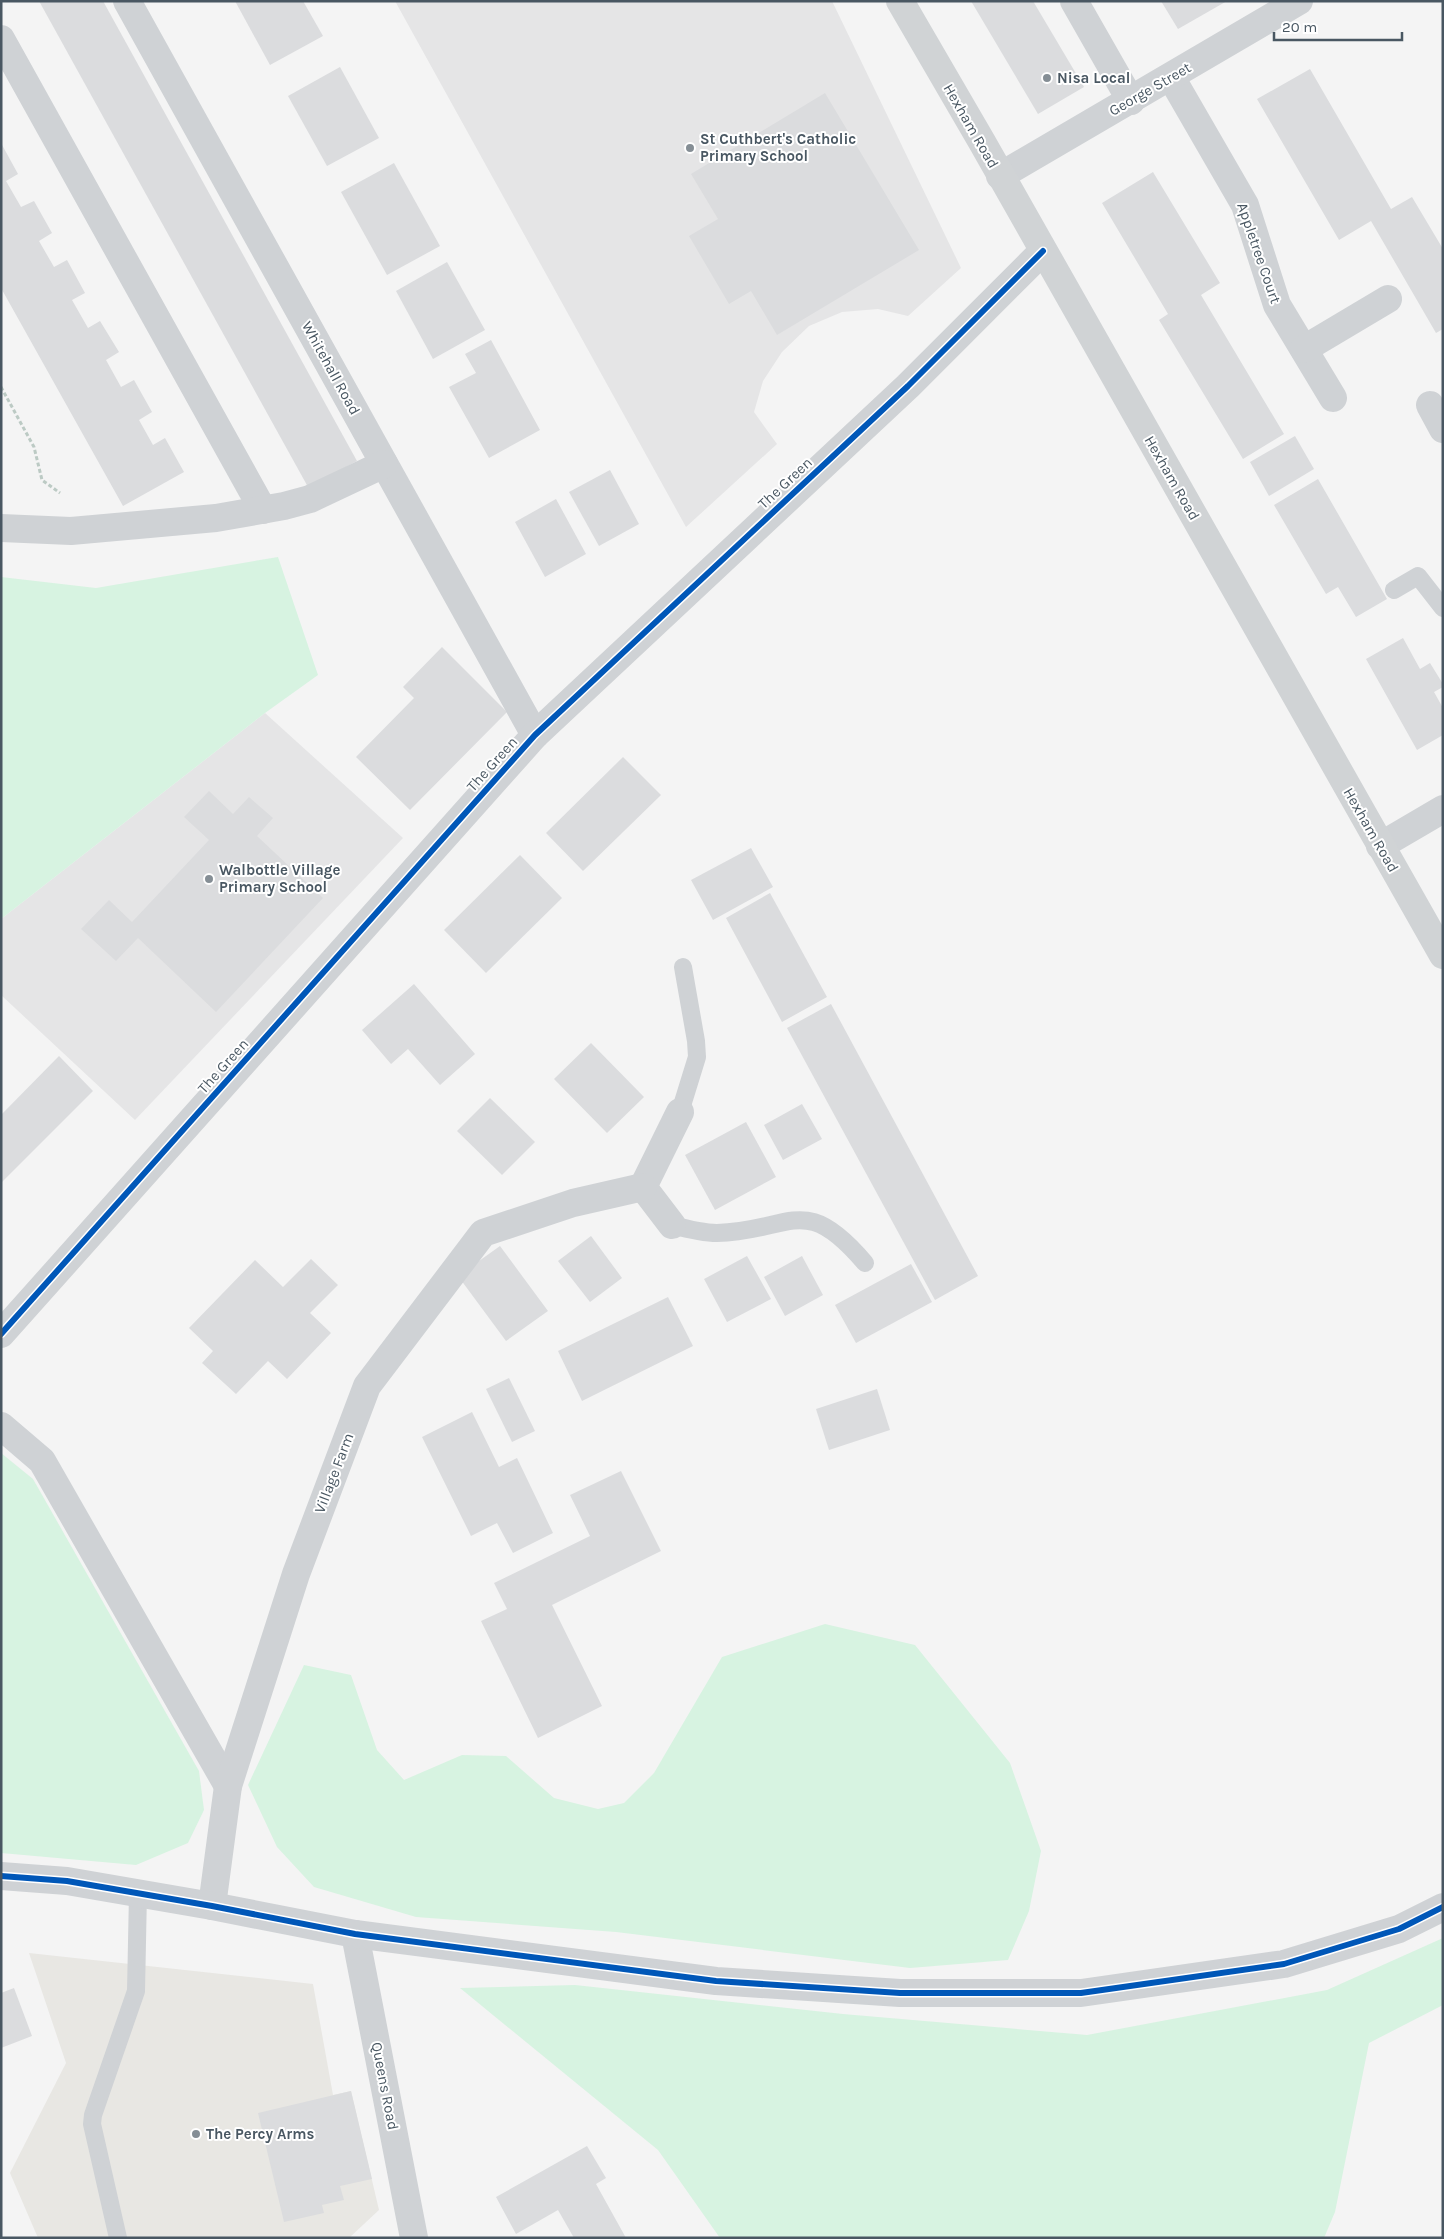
<svg xmlns="http://www.w3.org/2000/svg" width="1444" height="2239" viewBox="0 0 1444 2239" font-family="Karla,sans-serif">
<style>
.commercial{fill:#e8e7e3}
.education{fill:#e5e5e6}
.green{fill:#d7f3e1}
.building{fill:#dbdcde}
.lines{fill:none;stroke-linecap:round;stroke-linejoin:round}
.path{stroke:#bccac4;stroke-width:3;stroke-dasharray:4 2.5;stroke-linecap:butt}
.service{stroke:#cfd2d5;stroke-width:18}
.minor{stroke:#cfd2d5;stroke-width:28}
.tertiary{stroke:#cfd2d5;stroke-width:28}
.secondary{stroke:#d0d3d5;stroke-width:28}
.cycleway-casing{stroke:#fff;stroke-width:9}
.cycleway{stroke:#0057b8;stroke-width:6}
.poi-dot{fill:#858e95;stroke:#fff;stroke-width:2}
.labels{text-anchor:middle;stroke-width:4;stroke-linejoin:round;paint-order:stroke}
.poi-label{font-size:15px;font-weight:bold;fill:#495762;stroke:#fff;text-anchor:start}
.street-label{font-size:15px;fill:#495762;stroke:#fff}
</style>
<rect width="100%" height="100%" fill="#f4f4f4"/>
<path class="commercial" d="M 29,1953 L 313,1984 L 333,2095 L 351,2091 L 379,2210 L 349,2238 L 38,2238 L 10,2173 L 66,2063 Z"/>
<g class="education">
<path d="M 395,1 L 832,1 L 961,268 L 908,316 L 878,309 L 842,312 L 809,326 L 782,352 L 763,381 L 754,412 L 777,444 L 686,527 Z"/>
<path d="M 265,713 L 403,838 L 135,1120 L 1,995 L 1,919 Z"/>
</g>
<g class="green">
<path d="M 278,557 L 318,675 L 265,713 L 1,919 L 1,577 L 96,588 Z"/>
<path d="M 1,1453 L 33,1479 L 199,1771 L 204,1810 L 188,1843 L 136,1865 L 1,1853 Z"/>
<path d="M 825,1624 L 915,1645 L 1010,1763 L 1041,1851 L 1029,1911 L 1008,1960 L 910,1968 L 616,1932 L 416,1917 L 314,1887 L 277,1847 L 248,1785 L 304,1665 L 351,1675 L 377,1750 L 404,1780 L 462,1755 L 506,1756 L 554,1798 L 598,1809 L 624,1803 L 654,1773 L 722,1657 Z"/>
<path d="M 1443,1938 L 1443,2005 L 1369,2043 L 1335,2212 L 1324,2238 L 720,2238 L 658,2150 L 460,1988 L 575,1985 L 843,2014 L 1087,2035 L 1327,1990 Z"/>
</g>
<g class="building">
<path d="M 39,1 L 103,1 L 357,461 L 308,487 Z"/>
<path d="M 235,1 L 303,1 L 323,36 L 270,65 Z"/>
<path d="M 971,1 L 1033,1 L 1084,87 L 1038,114 Z"/>
<path d="M 1161,1 L 1227,1 L 1178,29 Z"/>
<path d="M 340,67 L 379,138 L 327,166 L 288,96 Z"/>
<path d="M 1310,69 L 1391,209 L 1412,197 L 1443,249 L 1443,329 L 1436,333 L 1371,221 L 1339,240 L 1257,99 Z"/>
<path d="M 825,93 L 919,250 L 777,335 L 751,291 L 729,304 L 689,236 L 718,219 L 691,174 Z"/>
<path d="M 1,143 L 18,174 L 6,181 L 21,207 L 34,201 L 52,233 L 39,241 L 54,267 L 67,260 L 85,293 L 72,300 L 88,328 L 100,321 L 119,352 L 106,360 L 121,387 L 134,380 L 152,412 L 139,420 L 153,445 L 165,438 L 184,472 L 123,506 L 1,288 Z"/>
<path d="M 394,163 L 440,246 L 387,275 L 341,192 Z"/>
<path d="M 1153,172 L 1220,283 L 1201,295 L 1284,434 L 1243,459 L 1159,320 L 1168,314 L 1102,203 Z"/>
<path d="M 447,262 L 485,330 L 433,359 L 396,291 Z"/>
<path d="M 491,340 L 540,430 L 489,458 L 449,387 L 476,373 L 465,354 Z"/>
<path d="M 1295,436 L 1314,469 L 1269,496 L 1250,462 Z"/>
<path d="M 610,470 L 639,524 L 599,546 L 569,492 Z"/>
<path d="M 1318,479 L 1387,599 L 1356,617 L 1338,587 L 1326,594 L 1274,505 Z"/>
<path d="M 556,499 L 586,554 L 545,577 L 515,522 Z"/>
<path d="M 1403,638 L 1420,669 L 1430,663 L 1443,684 L 1443,687 L 1434,692 L 1443,708 L 1443,735 L 1417,750 L 1366,659 Z"/>
<path d="M 442,647 L 507,712 L 410,810 L 356,757 L 414,698 L 403,687 Z"/>
<path d="M 623,757 L 661,795 L 583,871 L 546,833 Z"/>
<path d="M 209,791 L 233,814 L 249,797 L 273,818 L 257,836 L 323,898 L 216,1012 L 138,938 L 116,961 L 81,929 L 109,900 L 132,922 L 209,840 L 184,817 Z"/>
<path d="M 751,848 L 773,887 L 713,920 L 691,880 Z"/>
<path d="M 520,855 L 562,898 L 486,973 L 444,930 Z"/>
<path d="M 770,893 L 827,997 L 782,1022 L 726,918 Z"/>
<path d="M 414,984 L 475,1054 L 440,1085 L 408,1049 L 391,1064 L 362,1030 Z"/>
<path d="M 831,1004 L 978,1276 L 935,1300 L 787,1028 Z"/>
<path d="M 591,1043 L 644,1097 L 607,1133 L 554,1079 Z"/>
<path d="M 59,1056 L 93,1091 L 1,1183 L 1,1115 Z"/>
<path d="M 490,1098 L 535,1142 L 502,1175 L 457,1131 Z"/>
<path d="M 802,1104 L 822,1139 L 783,1160 L 764,1125 Z"/>
<path d="M 746,1122 L 776,1177 L 715,1210 L 685,1155 Z"/>
<path d="M 591,1236 L 622,1278 L 590,1302 L 558,1261 Z"/>
<path d="M 500,1246 L 548,1311 L 506,1341 L 458,1276 Z"/>
<path d="M 747,1256 L 771,1299 L 727,1322 L 704,1279 Z"/>
<path d="M 802,1256 L 823,1295 L 785,1316 L 764,1277 Z"/>
<path d="M 311,1259 L 338,1285 L 310,1313 L 331,1333 L 287,1379 L 268,1361 L 236,1394 L 202,1363 L 213,1351 L 189,1328 L 255,1260 L 283,1287 Z"/>
<path d="M 911,1264 L 932,1302 L 856,1343 L 835,1305 Z"/>
<path d="M 668,1297 L 693,1346 L 582,1401 L 558,1351 Z"/>
<path d="M 509,1378 L 535,1431 L 512,1442 L 486,1389 Z"/>
<path d="M 877,1389 L 890,1430 L 829,1450 L 816,1409 Z"/>
<path d="M 472,1412 L 499,1467 L 517,1458 L 553,1533 L 513,1553 L 497,1523 L 471,1536 L 422,1437 Z"/>
<path d="M 621,1471 L 661,1551 L 552,1605 L 602,1706 L 538,1738 L 481,1621 L 507,1609 L 494,1583 L 590,1536 L 570,1495 Z"/>
<path d="M 14,1988 L 32,2036 L 1,2048 L 1,1993 Z"/>
<path d="M 351,2091 L 372,2179 L 340,2186 L 344,2200 L 322,2205 L 324,2213 L 284,2222 L 258,2113 Z"/>
<path d="M 587,2146 L 606,2178 L 596,2184 L 626,2238 L 574,2238 L 558,2210 L 516,2234 L 496,2197 Z"/>
</g>
<g class="lines">
<path class="path" d="M 1,387 L 34,447 L 42,480 L 60,493"/>
<g class="service">
<path d="M 1394,590 L 1418,576 L 1443,608"/>
<path d="M 680,1112 L 697,1057 L 696,1041 L 683,967"/>
<path d="M 672,1225 C 687,1229 702,1233 717,1233 C 792,1231 804,1191 865,1263"/>
<path d="M 118,2238 L 92,2124 L 93,2115 L 136,1991 L 138,1893"/>
</g>
<g class="minor">
<path d="M 127,1 L 535,735"/>
<path d="M 1074,1 L 1131,101"/>
<path d="M 1,39 L 263,510"/>
<path d="M 1171,77 L 1245,205 L 1277,305 L 1333,398"/>
<path d="M 1000,176 L 1299,1"/>
<path d="M 1304,349 L 1388,299"/>
<path d="M 1430,405 L 1443,429"/>
<path d="M 1,528 L 71,531 L 216,518 L 284,506 L 310,499 L 384,464"/>
<path d="M 1380,846 L 1443,809"/>
<path d="M 672,1225 L 643,1187 L 680,1112"/>
<path d="M 1,1334 L 535,735 L 908,386 L 1043,251"/>
<path d="M 1,1426 L 42,1461 L 228,1786"/>
<path d="M 212,1906 L 228,1786 L 296,1574 L 367,1386 L 483,1233 L 573,1203 L 643,1187"/>
<path d="M 355,1934 L 414,2238"/>
</g>
<path class="tertiary" d="M 1,1876 L 67,1881 L 212,1906 L 355,1934 L 716,1981 L 900,1993 L 1081,1993 L 1284,1964 L 1399,1929 L 1443,1907"/>
<path class="secondary" d="M 900,1 L 982,142 L 1443,955"/>
<g class="cycleway-casing">
<g id="cycleway">
<path d="M 1,1334 L 535,735 L 908,386 L 1043,251"/>
<path d="M 1,1876 L 67,1881 L 212,1906 L 355,1934 L 716,1981 L 900,1993 L 1081,1993 L 1284,1964 L 1399,1929 L 1443,1907"/>
</g>
</g>
<use href="#cycleway" class="cycleway"/>
</g>
<g class="poi-dot">
<circle cx="1047" cy="78" r="5"/>
<circle cx="690" cy="148" r="5"/>
<circle cx="209" cy="879" r="5"/>
<circle cx="196" cy="2134" r="5"/>
</g>
<g class="labels">
<g class="poi-label">
<text x="1057" y="83">Nisa Local</text>
<text x="700" y="144">St Cuthbert's Catholic<tspan x="700" dy="17">Primary School</tspan></text>
<text x="219" y="875">Walbottle Village<tspan x="219" dy="17">Primary School</tspan></text>
<text x="206" y="2139">The Percy Arms</text>
</g>
<g class="street-label">
<text transform="translate(1150 89) rotate(-30)" y="5">George Street</text>
<text transform="translate(971 126) rotate(60)" y="5">Hexham Road</text>
<text transform="translate(1259 253) rotate(71)" y="5">Appletree Court</text>
<text transform="translate(331 368) rotate(61)" y="5">Whitehall Road</text>
<text transform="translate(1172 478) rotate(60)" y="5">Hexham Road</text>
<text transform="translate(785 483) rotate(-43)" y="5">The Green</text>
<text transform="translate(492 764) rotate(-48)" y="5">The Green</text>
<text transform="translate(1371 830) rotate(60)" y="5">Hexham Road</text>
<text transform="translate(223 1066) rotate(-48)" y="5">The Green</text>
<text transform="translate(334 1473) rotate(-69)" y="5">Village Farm</text>
<text transform="translate(385 2086) rotate(79)" y="5">Queens Road</text>
</g>
</g>
<rect width="1444" height="2239" fill="none" stroke="#495762" stroke-width="5"/>
<path d="M1274 32v8h128v-8" fill="none" stroke="#495762" stroke-width="2.5"/>
<text x="1282" y="32" font-size="15" fill="#495762" stroke="#ffffff" stroke-width="4" paint-order="stroke">20 m</text>
</svg>
